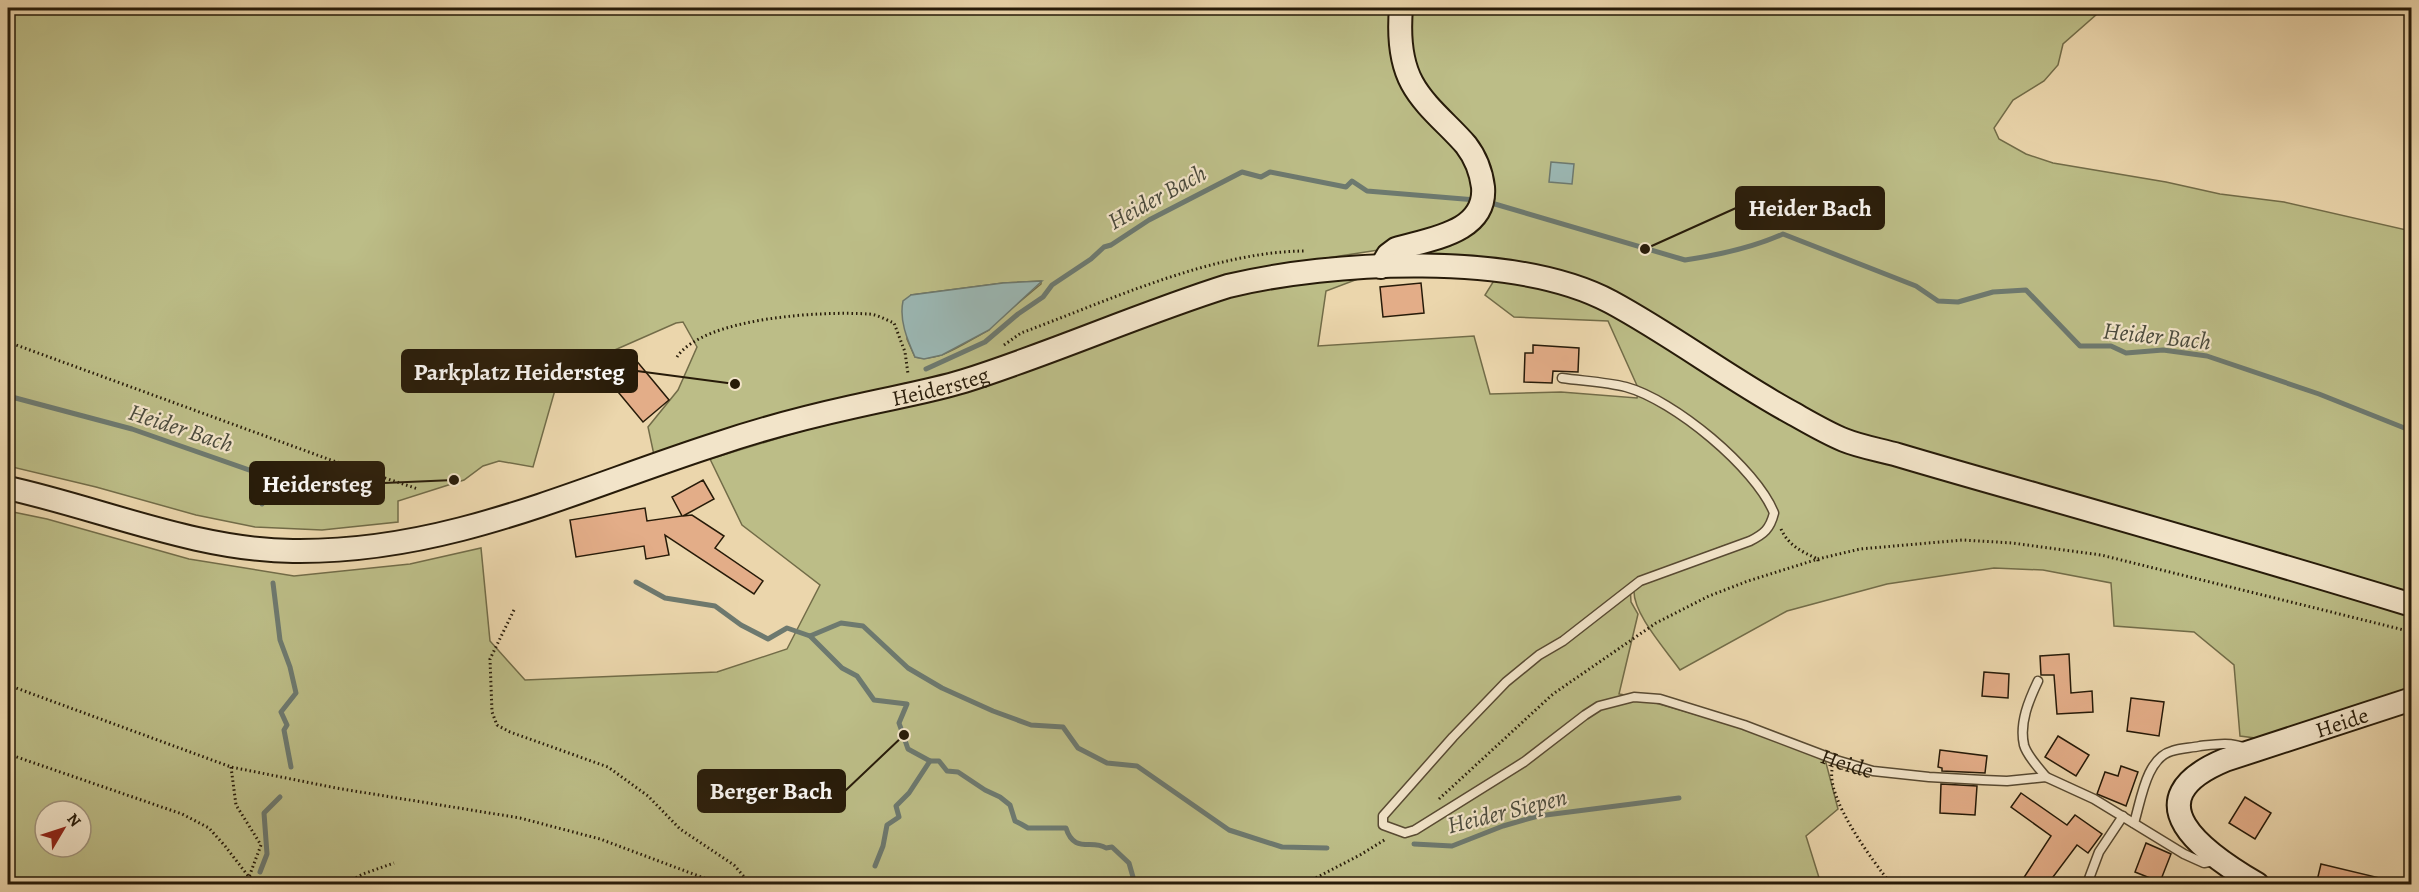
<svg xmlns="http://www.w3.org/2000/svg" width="2419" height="892" viewBox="0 0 2419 892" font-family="Alegreya,serif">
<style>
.green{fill:#bcbd87;stroke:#726c48;stroke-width:1.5;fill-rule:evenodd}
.water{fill:#9bb7b3;stroke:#6d796f;stroke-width:1.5}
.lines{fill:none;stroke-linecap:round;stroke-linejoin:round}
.stream{stroke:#6d796f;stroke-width:5}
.building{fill:#e3ad88;stroke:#271b09;stroke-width:1.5}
.lane-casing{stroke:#584a32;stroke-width:11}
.secondary-casing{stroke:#271b09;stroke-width:26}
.path{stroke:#271b09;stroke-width:3;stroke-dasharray:1.5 3;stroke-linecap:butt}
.lane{stroke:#f2e4c9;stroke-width:8}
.secondary{stroke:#f2e4c9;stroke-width:22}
.labels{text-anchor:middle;stroke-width:4.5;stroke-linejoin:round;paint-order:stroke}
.street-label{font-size:22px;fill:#271b09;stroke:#f2e4c9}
.water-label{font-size:24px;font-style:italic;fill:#4a4a3c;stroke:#f2e4c9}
.leader{fill:none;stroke:#271b09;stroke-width:2}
.callout-dot{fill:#271b09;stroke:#f2e4c9;stroke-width:2}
.callout{fill:#271b09;stroke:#271b09;stroke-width:2}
.callout-label{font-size:24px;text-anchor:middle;font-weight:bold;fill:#fff}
</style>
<rect width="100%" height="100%" fill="#ebd6ac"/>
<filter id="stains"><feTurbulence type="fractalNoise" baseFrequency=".00333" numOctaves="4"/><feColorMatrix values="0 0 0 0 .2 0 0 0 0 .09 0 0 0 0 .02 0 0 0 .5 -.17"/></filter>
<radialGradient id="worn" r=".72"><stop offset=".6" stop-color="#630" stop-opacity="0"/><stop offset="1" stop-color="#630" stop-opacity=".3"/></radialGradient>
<g class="green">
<path d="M 8,8 L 1396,8 L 1398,41 L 1473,161 L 1471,214 L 1385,249 L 1262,268 L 1040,342 L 946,380 L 906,383 L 870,393 L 654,455 L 648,427 L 678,390 L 697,347 L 683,322 L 676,323 L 567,371 L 559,376 L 533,467 L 499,461 L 483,466 L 464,480 L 398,501 L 398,522 L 322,530 L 255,527 L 196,515 L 96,487 L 8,466 ZM 1041,281 L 1041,284 L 994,323 L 989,330 C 967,341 940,363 915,357 L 907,339 L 911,295 L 1003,283 Z"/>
<path d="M 1401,8 L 2101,8 L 2097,14 L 2063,44 L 2058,65 L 2044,81 L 2013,100 L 1994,128 L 1999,139 L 2026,154 L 2053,163 L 2166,182 L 2220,194 L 2284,202 L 2411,231 L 2411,602 L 2168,529 L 2167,532 L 1844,440 L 1793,414 L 1844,441 L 2323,582 L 2411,614 L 2411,691 L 2263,739 L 2240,736 L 2234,665 L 2194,632 L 2114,626 L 2111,583 L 2043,570 L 1994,568 L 1887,584 L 1787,611 L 1680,670 C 1666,650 1632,613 1634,589 L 1641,584 L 1728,553 L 1726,545 L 1641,577 L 1630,585 L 1631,602 L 1638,614 L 1619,694 L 1631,696 L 1747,729 L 1825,759 L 1838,809 L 1806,836 L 1821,884 L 8,884 L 8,511 L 47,519 L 189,559 L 294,576 L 410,564 L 481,548 L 490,641 L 525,680 L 717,672 L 787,649 L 820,585 L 742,525 L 710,459 L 802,431 L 951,394 L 1113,333 L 1231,294 L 1267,286 L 1371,274 L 1326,291 L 1318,346 L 1474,336 L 1490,394 L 1561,392 L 1637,398 L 1639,390 L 1608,321 L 1514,317 L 1485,295 L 1498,274 L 1561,285 L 1597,296 L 1702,360 C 1688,348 1671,339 1656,330 C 1637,318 1618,304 1597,295 C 1530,267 1453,265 1381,267 L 1388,255 L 1396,249 C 1432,238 1490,233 1482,182 C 1480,168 1475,156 1466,145 C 1449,125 1424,107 1412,83 C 1400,61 1399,32 1401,8 ZM 45,811 L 81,811 L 81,847 L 45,847 Z"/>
</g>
<g class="water">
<path d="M 1551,162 L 1574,164 L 1572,184 L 1549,182 Z"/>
<path d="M 1042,281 L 989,330 L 942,355 L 924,359 L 915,357 C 907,339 899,320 903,301 L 911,295 L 1003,283 Z"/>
</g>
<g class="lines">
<g class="stream">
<path d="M 1488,202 L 1685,260 C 1719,255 1752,248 1783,234 L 1916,286 L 1938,301 L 1958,302 L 1993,292 L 2026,290 L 2080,346 L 2111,346 L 2126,353 L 2163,350 L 2207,356 L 2319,394 L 2412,431"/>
<path d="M 926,369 L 985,342 L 1018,314 L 1043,297 L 1052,285 L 1091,259 L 1104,247 L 1111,245 L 1149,220 L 1242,172 L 1261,177 L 1270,172 L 1346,187 L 1352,181 L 1367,191 L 1476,200"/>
<path d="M 8,396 L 132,429 L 341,502"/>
<path d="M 255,472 L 262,504"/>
<path d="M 636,582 L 665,598 L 715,606 L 741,625 L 768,639 L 787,628 L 810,636 L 841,623 L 863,626 L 908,668 L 942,688 L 993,711 L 1031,725 L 1063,727 L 1078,748 L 1107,763 L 1137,766 L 1229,830 L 1282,847 L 1327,848"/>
<path d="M 273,583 L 280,640 L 290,667 L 296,693 L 281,712 L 287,725 L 284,730 L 291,767"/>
<path d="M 810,636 L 842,668 L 857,676 L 874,700 L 907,704 L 899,723 L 908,749 L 930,761 L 909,793 L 896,806 L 899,817 L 887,825 L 883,846 L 875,866"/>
<path d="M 930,761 L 939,761 L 947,771 L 958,772 L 985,790 L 1000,797 L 1010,805 L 1015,821 L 1021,824 L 1028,828 L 1066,828 C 1074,854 1092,839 1106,848 L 1112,847 L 1129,863 L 1135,884"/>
<path d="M 1414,844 L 1452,846 L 1503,826 L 1538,816 L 1679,798"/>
<path d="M 260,872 L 267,854 L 264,813 L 280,797"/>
</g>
</g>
<g class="building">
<path d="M 1421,283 L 1424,313 L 1383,317 L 1380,287 Z"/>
<path d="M 1533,345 L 1579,348 L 1578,372 L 1553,371 L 1552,383 L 1524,382 L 1525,353 L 1533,353 Z"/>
<path d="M 635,359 L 669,400 L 643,422 L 609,381 Z"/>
<path d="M 703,480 L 714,499 L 683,516 L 692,515 L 724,536 L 715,548 L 763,581 L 754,594 L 665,535 L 669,555 L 646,559 L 644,546 L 576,557 L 570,520 L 645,508 L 647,521 L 682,516 L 672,497 Z"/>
<path d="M 2069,654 L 2071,693 L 2092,691 L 2093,712 L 2057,714 L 2054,675 L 2041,675 L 2040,656 Z"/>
<path d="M 1984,672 L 2009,674 L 2008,698 L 1982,696 Z"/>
<path d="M 2131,698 L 2164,702 L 2159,736 L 2127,731 Z"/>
<path d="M 2058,736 L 2089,755 L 2076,776 L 2045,757 Z"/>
<path d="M 1940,750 L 1987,756 L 1985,773 L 1942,771 L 1942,768 L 1938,767 Z"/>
<path d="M 2121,766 L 2138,772 L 2126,806 L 2097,794 L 2105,772 L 2118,776 Z"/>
<path d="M 1941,784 L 1977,786 L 1975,815 L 1940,813 Z"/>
<path d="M 2021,793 L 2067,825 L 2075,815 L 2102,834 L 2088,853 L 2077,845 L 2047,885 L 2019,885 L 2051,836 L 2011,807 Z"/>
<path d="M 2245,797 L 2271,813 L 2255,839 L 2229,823 Z"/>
<path d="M 2146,843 L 2171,854 L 2160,882 L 2135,872 Z"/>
<path d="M 2321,864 L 2384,879 L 2384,885 L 2316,885 Z"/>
</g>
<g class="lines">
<g class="lane-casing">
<g id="lane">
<path id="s1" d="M 1562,378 C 1583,381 1606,382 1626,387 C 1674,400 1756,468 1774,513 C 1770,529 1764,534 1750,541 L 1640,581 L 1563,641 L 1539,655 L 1506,682 L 1453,737 L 1383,816 L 1383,825 L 1405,833 L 1415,830 L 1524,762 L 1585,715 L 1599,706 L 1634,697 L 1660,699 L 1744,725 L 1836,760 L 1873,771 L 1929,777 L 1983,780 L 2007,781 L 2046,777 L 2094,799 L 2184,854 L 2204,863 L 2215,861"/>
<path d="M 2038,681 C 2029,700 2019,723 2024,745 C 2027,756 2039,768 2046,777"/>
<path d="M 2134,823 C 2141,801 2146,758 2172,751 C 2181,748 2191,748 2200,746 C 2218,744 2230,742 2246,748"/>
<path d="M 2087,884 L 2099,852 L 2123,816"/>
</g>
</g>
<g class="secondary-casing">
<g id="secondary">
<path d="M 1381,267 L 1388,255 L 1396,249 C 1429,239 1487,233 1483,187 C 1481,171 1476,158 1466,145 C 1449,125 1425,107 1412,83 C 1400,61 1399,32 1401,8"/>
<path id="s2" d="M 8,488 C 102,509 196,550 293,551 C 447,553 574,490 717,444 C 761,429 807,417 852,407 C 890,398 928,392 964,381 C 1053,353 1139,314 1228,286 C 1332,261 1515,251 1611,302 C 1674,336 1731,380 1794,414 C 1810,423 1827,433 1844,440 C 1861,447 1881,450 1898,455 C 1945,469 1991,482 2037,495 C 2163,531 2287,567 2412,605"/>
<path id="s3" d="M 2257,884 C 2204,853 2129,800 2225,760 L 2412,699"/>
</g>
</g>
<g class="path">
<path d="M 8,342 L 328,459 L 418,489"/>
<path d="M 1004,345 L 1021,333 C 1108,301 1211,252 1304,251"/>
<path d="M 677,357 C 704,317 823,311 868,314 C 877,314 886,320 894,323 L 905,352 L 908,374"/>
<path d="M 1781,529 C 1788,545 1802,552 1818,559 L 1818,563"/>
<path d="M 514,610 L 490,659 L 492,712 L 497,725 L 510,732 L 608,767 L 648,796 L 680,829 L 734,865 L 746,879 L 746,884"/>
<path d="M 8,685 L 231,767 L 336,788 L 520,818 L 600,839 L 720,884"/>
<path d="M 8,754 L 182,814 L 209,828 L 225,846 L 249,877"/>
<path d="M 231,767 L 236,805 L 261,845 L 249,877"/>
<path d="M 1832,770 C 1827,800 1873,861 1891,884"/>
<path d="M 1439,799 L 1553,694 L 1656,623 L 1709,596 L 1748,581 L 1818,559 L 1860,549 L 1963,540 L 2012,543 L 2101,555 L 2412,632"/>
<path d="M 245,884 L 249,877 L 263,884"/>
<path d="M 344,884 L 363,874 L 394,863"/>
<path d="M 1304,884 L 1360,855 L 1386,839"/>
</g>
<use href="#lane" class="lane"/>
<use href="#secondary" class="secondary"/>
</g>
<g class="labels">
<g class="street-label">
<text dy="8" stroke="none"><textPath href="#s2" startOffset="963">Heidersteg</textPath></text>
<text dy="8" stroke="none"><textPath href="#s3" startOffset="306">Heide</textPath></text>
<text dy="8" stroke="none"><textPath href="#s1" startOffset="1294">Heide</textPath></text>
</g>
<g class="water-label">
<text transform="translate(1157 197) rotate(-29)" y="8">Heider Bach</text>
<text transform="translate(2157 336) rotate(6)" y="8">Heider Bach</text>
<text transform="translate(181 428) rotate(18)" y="8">Heider Bach</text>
<text transform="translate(1507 811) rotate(-14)" y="8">Heider Siepen</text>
</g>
</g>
<path class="leader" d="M1645 249L1736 208M735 384L637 371M454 480L384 483M904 735L845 791"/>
<g class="callout-dot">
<circle cx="1645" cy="249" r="6"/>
<circle cx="735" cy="384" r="6"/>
<circle cx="454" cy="480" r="6"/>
<circle cx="904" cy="735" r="6"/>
</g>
<g class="callout">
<rect x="1736" y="187" width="148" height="42" rx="6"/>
<rect x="402" y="350" width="235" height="42" rx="6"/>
<rect x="250" y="462" width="134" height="42" rx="6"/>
<rect x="698" y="770" width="147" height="42" rx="6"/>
</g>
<g class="callout-label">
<text x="1810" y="216">Heider Bach</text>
<text x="519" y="380">Parkplatz Heidersteg</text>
<text x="317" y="492">Heidersteg</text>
<text x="771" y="799">Berger Bach</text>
</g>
<rect width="2419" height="892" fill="none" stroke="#ebd6ac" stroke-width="30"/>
<rect x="9" y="9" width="2401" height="874" fill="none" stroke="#271b09" stroke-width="3"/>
<rect x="15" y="15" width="2389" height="862" fill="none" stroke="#271b09" stroke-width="1.5"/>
<g transform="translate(63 829) rotate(51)"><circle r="28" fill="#f2e4c9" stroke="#a1947c" stroke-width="1.5"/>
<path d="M0-4.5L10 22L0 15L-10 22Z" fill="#8f2418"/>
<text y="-9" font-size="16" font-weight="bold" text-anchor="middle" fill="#271b09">N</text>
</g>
<rect width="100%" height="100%" filter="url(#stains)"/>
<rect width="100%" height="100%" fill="url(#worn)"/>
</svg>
